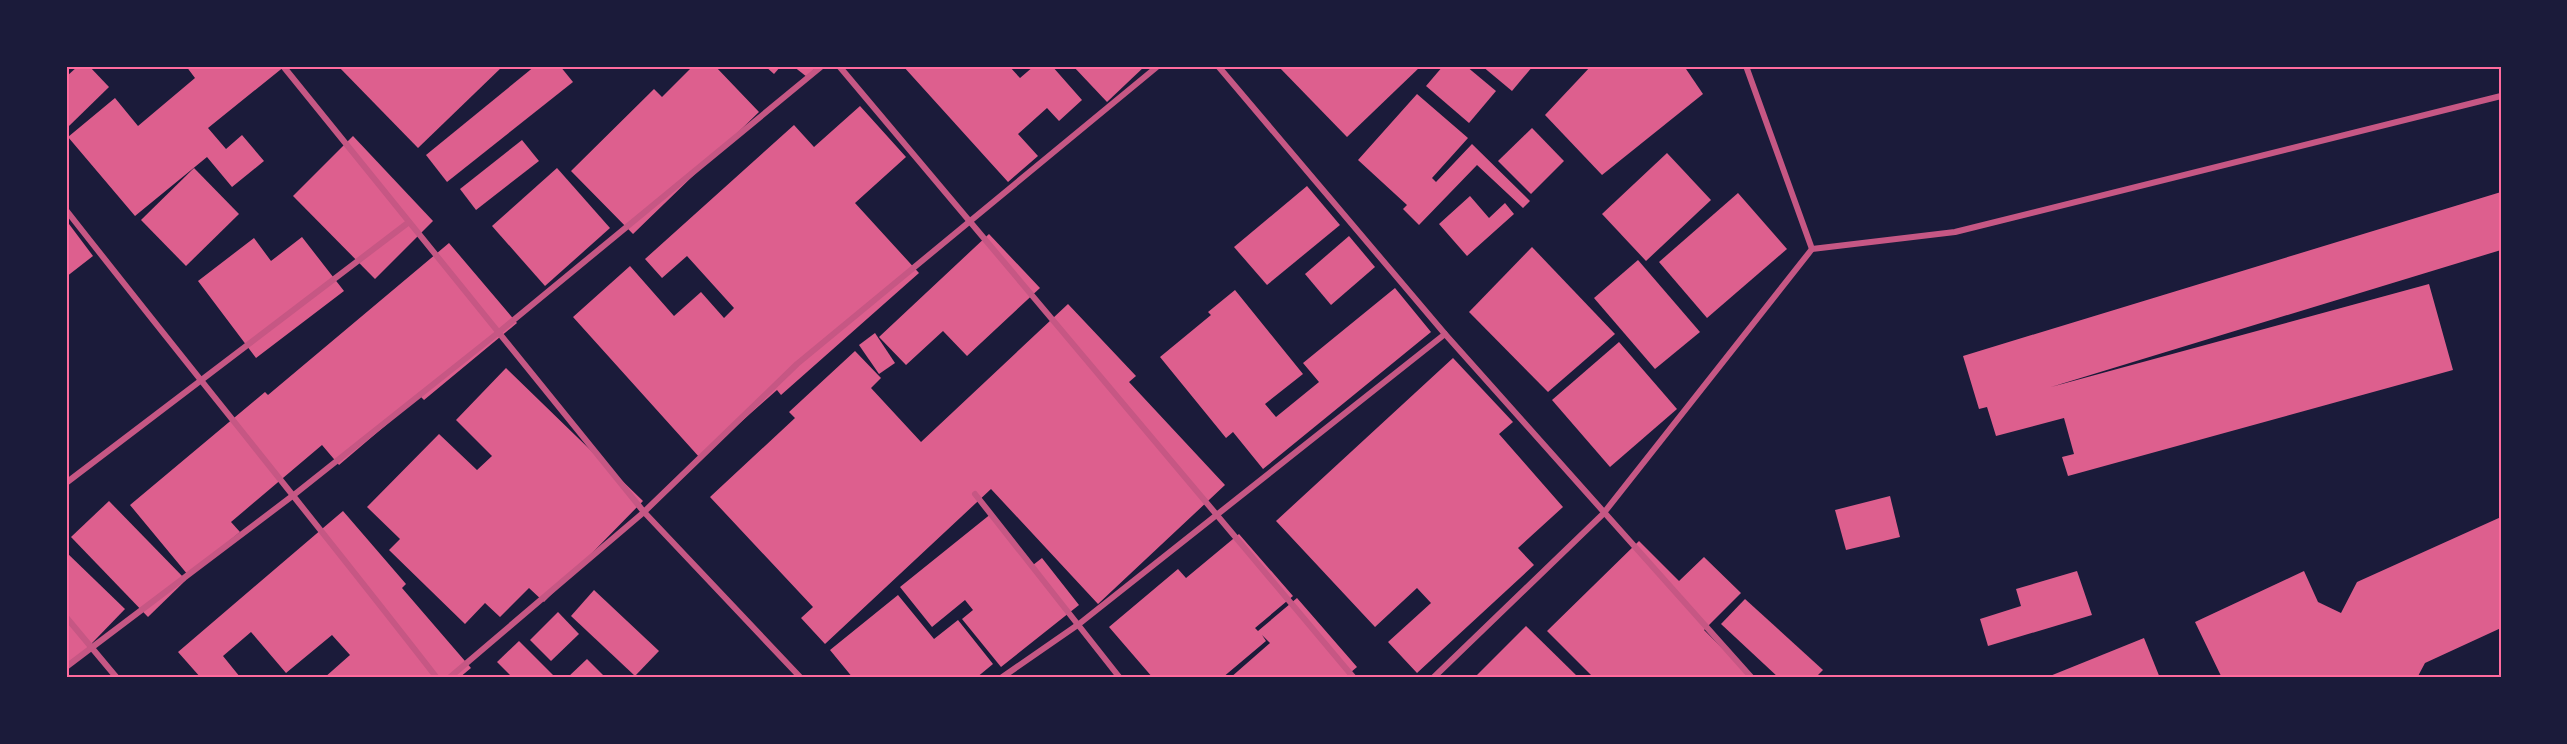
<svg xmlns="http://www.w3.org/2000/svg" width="2567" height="744" viewBox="0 0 2567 744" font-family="'DejaVu Sans',sans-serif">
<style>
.building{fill:#dd5f8e}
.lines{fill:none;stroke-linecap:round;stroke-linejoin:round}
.minor{stroke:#c65784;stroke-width:6}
.neatline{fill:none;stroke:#ff6b9d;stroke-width:2}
</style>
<rect width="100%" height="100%" fill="#1b1b3a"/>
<g class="building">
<path d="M 78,66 L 89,66 L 109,87 L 68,127 L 66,77 Z"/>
<path d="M 186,66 L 285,66 L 208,128 L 226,149 L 242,135 L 264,161 L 232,187 L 207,157 L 135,216 L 68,137 L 115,98 L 138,126 L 195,78 Z"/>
<path d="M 338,66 L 503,66 L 418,148 Z"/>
<path d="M 535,66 L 560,66 L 573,82 L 447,182 L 426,155 Z"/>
<path d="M 693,66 L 715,66 L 759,112 L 633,234 L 571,171 L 654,89 L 662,97 Z"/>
<path d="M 765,66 L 781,66 L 774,74 Z"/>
<path d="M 793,66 L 817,66 L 807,77 Z"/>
<path d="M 903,66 L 1009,66 L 1020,78 L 1034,66 L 1052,66 L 1082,100 L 1059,121 L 1047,108 L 1018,134 L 1038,156 L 1008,182 Z"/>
<path d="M 1073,66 L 1145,66 L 1107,102 Z"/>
<path d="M 1278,66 L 1421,66 L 1347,137 Z"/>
<path d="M 1443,66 L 1466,66 L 1496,91 L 1469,123 L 1426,86 Z"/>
<path d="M 1482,66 L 1533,66 L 1512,91 Z"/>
<path d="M 1591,66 L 1684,66 L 1703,94 L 1602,175 L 1545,115 Z"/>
<path d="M 1417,94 L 1468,138 L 1432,178 L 1436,182 L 1472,144 L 1530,201 L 1523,208 L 1477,165 L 1419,225 L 1403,209 L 1407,205 L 1358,160 Z"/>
<path d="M 860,106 L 906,157 L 855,203 L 919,273 L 781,395 L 777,390 L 700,458 L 573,317 L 630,266 L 674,316 L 701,292 L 724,318 L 734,308 L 687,256 L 662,278 L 645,259 L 794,125 L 814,147 Z"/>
<path d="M 1532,128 L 1564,161 L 1531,194 L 1498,161 Z"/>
<path d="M 353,136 L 433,221 L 375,279 L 293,196 Z"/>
<path d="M 522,140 L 539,161 L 476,210 L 460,189 Z"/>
<path d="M 1667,153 L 1711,200 L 1646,261 L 1602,214 Z"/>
<path d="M 194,168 L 239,214 L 186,266 L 141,220 Z"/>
<path d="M 557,168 L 610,228 L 545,286 L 492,226 Z"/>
<path d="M 1307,186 L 1340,225 L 1267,285 L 1234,247 Z"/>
<path d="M 2501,192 L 2501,250 L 2051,387 L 2429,284 L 2453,370 L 2068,476 L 2062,457 L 2074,454 L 2064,418 L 1996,436 L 1987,407 L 1979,409 L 1963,356 Z"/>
<path d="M 1738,193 L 1787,249 L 1707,318 L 1659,262 Z"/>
<path d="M 1470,196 L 1489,218 L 1505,203 L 1514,214 L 1467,256 L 1439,224 Z"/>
<path d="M 66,220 L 93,256 L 66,277 Z"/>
<path d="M 989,234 L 1040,288 L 967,356 L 943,331 L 906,365 L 879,337 Z"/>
<path d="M 1349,236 L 1375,267 L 1331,305 L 1305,274 Z"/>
<path d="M 302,237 L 344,291 L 256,358 L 198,281 L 254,238 L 271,261 Z"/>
<path d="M 449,243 L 517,323 L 424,400 L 420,396 L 339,465 L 322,445 L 231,522 L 240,532 L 188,575 L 130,505 L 265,392 L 268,395 Z"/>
<path d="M 1532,247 L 1615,334 L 1548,392 L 1469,312 Z"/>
<path d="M 1638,260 L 1700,332 L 1655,369 L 1594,298 Z"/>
<path d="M 1395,288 L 1431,332 L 1263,469 L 1233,432 L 1226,438 L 1160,357 L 1211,315 L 1208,312 L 1235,290 L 1303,374 L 1265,404 L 1276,417 L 1319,382 L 1303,363 Z"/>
<path d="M 1068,304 L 1136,376 L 1129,382 L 1225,485 L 1098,604 L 991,489 L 825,644 L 801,618 L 813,607 L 710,497 L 795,418 L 789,412 L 855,351 L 881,378 L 871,388 L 921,442 Z"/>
<path d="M 875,333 L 895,363 L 879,374 L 859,345 Z"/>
<path d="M 1619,342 L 1677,409 L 1610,467 L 1552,400 Z"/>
<path d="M 1453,358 L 1513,422 L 1499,434 L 1563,507 L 1518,548 L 1534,565 L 1417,673 L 1388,642 L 1431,603 L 1417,588 L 1375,627 L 1276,521 Z"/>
<path d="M 506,368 L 643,501 L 544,602 L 529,588 L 500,617 L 485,603 L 465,624 L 389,550 L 400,539 L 367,507 L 439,434 L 477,470 L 492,456 L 456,420 Z"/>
<path d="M 1890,496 L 1900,537 L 1846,550 L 1835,510 Z"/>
<path d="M 109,501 L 186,580 L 148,617 L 71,537 Z"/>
<path d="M 343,511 L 406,584 L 402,588 L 471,668 L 459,678 L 324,678 L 350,655 L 332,635 L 286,673 L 251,632 L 223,656 L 240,677 L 201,678 L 178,652 Z"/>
<path d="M 992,513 L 1033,565 L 1042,558 L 1079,605 L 1001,667 L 962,619 L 973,610 L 965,600 L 932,627 L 900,587 Z"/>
<path d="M 2501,517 L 2501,628 L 2425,663 L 2417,678 L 2222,678 L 2195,622 L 2304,571 L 2318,602 L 2341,613 L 2357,582 Z"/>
<path d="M 1239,534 L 1293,596 L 1255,628 L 1258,631 L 1297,598 L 1357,667 L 1344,678 L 1230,678 L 1270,643 L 1262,635 L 1266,641 L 1222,678 L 1153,678 L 1109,627 L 1178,569 L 1186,578 Z"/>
<path d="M 1639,541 L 1679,581 L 1704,557 L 1741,593 L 1704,630 L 1752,678 L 1594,678 L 1547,631 Z"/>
<path d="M 66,552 L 125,609 L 66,670 Z"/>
<path d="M 2077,571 L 2092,615 L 1988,646 L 1980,619 L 2021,606 L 2016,589 Z"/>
<path d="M 594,590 L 659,651 L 635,676 L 571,616 Z"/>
<path d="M 898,595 L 934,639 L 958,620 L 993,664 L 976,678 L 853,678 L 830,650 Z"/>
<path d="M 1745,599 L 1823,670 L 1815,678 L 1779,678 L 1721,624 Z"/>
<path d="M 558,612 L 579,634 L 551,661 L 530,640 Z"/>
<path d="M 1526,626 L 1579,678 L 1474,678 Z"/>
<path d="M 2144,638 L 2160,678 L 2045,678 Z"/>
<path d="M 519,641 L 556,678 L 513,678 L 497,662 Z"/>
<path d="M 587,659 L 606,678 L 567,678 Z"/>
</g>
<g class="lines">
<g class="minor">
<path d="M 283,66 L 644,512 L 801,678"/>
<path d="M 839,66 L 1354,678"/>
<path d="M 1218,66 L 1445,334 L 1752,678"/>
<path d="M 1746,66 L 1812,249 L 1955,232 L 2501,96"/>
<path d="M 66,210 C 189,367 315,521 437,678"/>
<path d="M 66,483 L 409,222"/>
<path d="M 975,494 L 1120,678"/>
<path d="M 66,617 L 117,678"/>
<path d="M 66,667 L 295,494 L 499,332 L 822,66"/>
<path d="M 449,678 L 644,512 L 797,364 L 1158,66"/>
<path d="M 1001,678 L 1079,624 L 1445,334"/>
<path d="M 1433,678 L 1603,514 L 1812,249"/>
</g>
</g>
<rect width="2567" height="744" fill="none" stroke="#1b1b3a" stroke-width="135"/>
<rect x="68" y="68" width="2432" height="608" class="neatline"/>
</svg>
